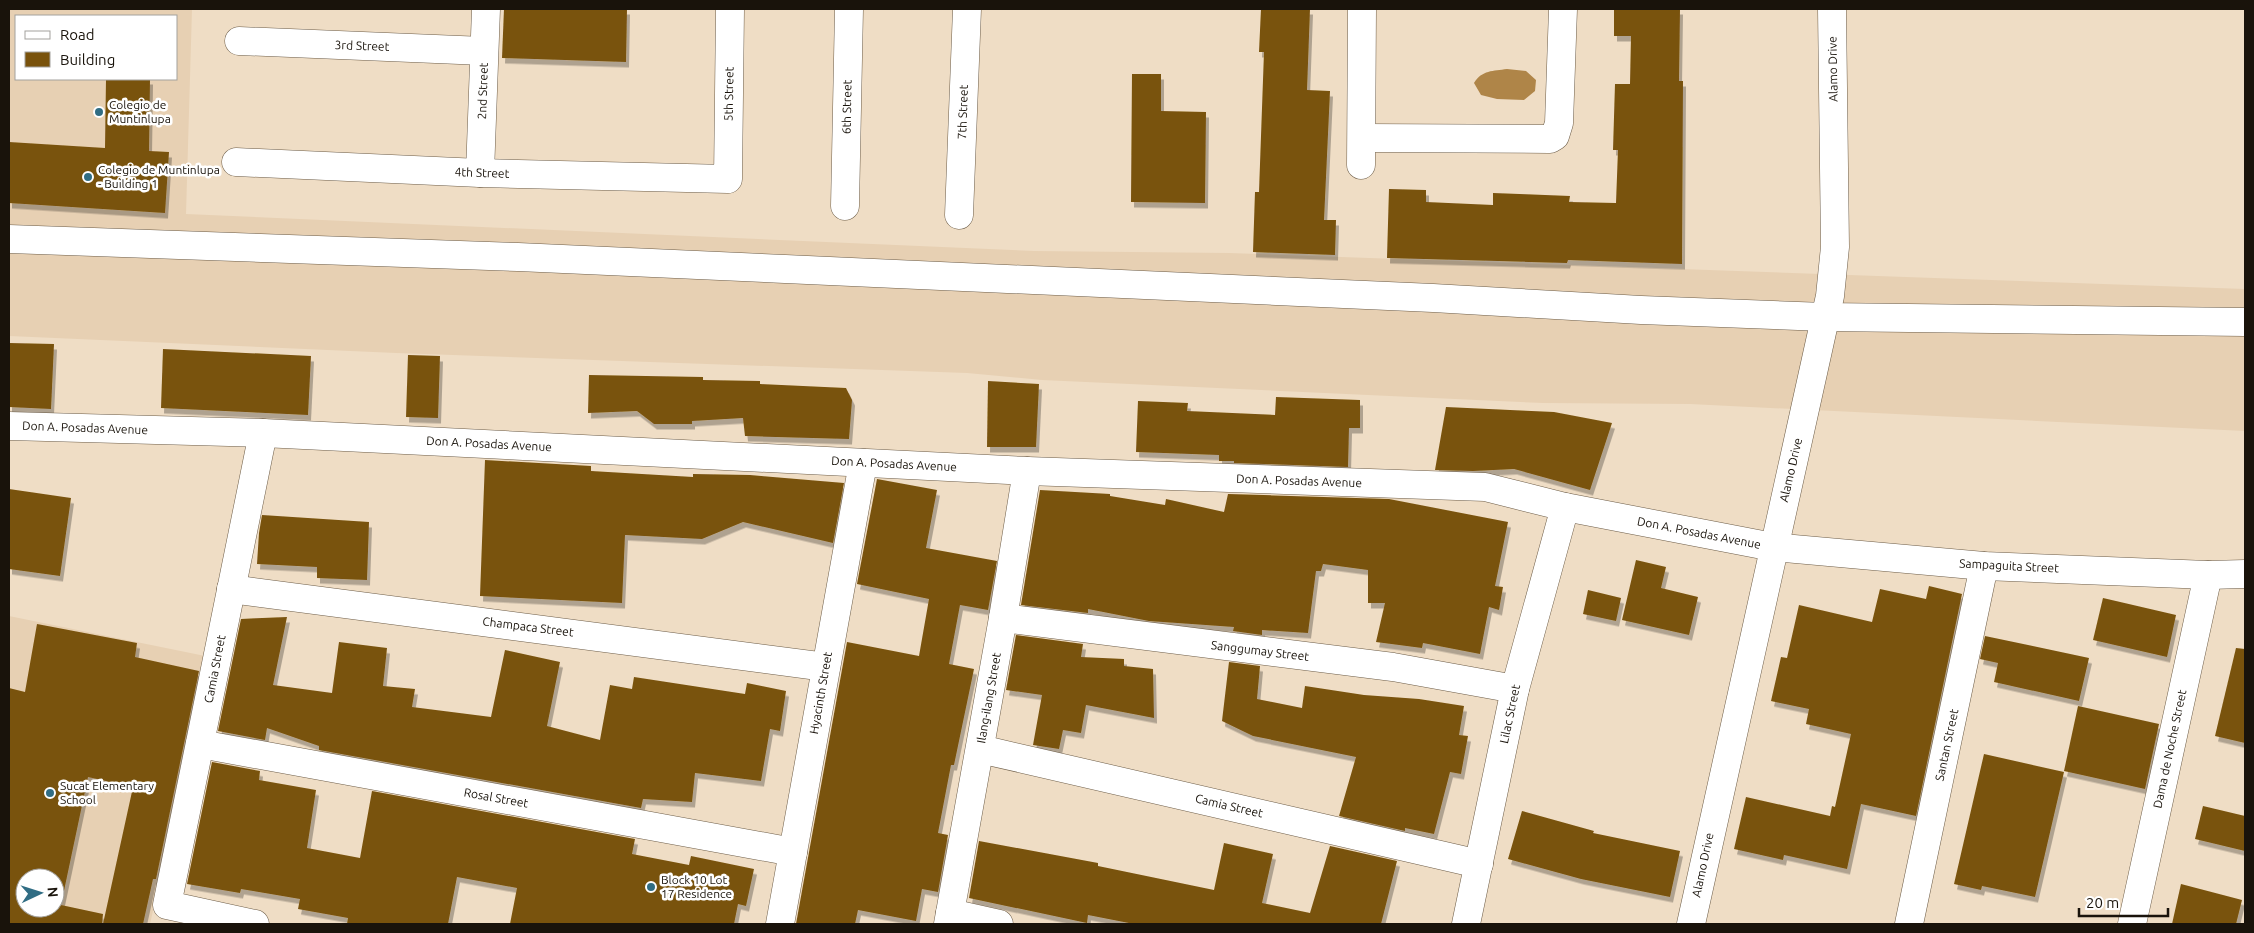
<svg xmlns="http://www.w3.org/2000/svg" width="2254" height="933" viewBox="0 0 2254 933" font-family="Ubuntu,sans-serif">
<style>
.built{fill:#e7d0b3;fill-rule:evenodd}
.water{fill:#af8548}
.building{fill:#79520b;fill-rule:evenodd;filter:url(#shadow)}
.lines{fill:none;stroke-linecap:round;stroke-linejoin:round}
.minor-casing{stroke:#6d5d48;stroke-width:29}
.minor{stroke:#fff;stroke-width:28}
.poi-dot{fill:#306d84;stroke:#fff;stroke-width:2}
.labels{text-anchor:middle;stroke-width:5;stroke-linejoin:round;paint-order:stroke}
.street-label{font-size:12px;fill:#19130b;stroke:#fff}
.poi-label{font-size:12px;fill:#19130b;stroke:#fff;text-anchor:start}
</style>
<defs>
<filter id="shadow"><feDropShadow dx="3" dy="5.5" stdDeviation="0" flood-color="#0004"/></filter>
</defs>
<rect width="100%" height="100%" fill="#efddc5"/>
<g class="built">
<path d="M 9,9 L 192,9 L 186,214 L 1034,251 L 1229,253 L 2245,289 L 2245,431 L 1690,404 L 1543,403 L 1042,380 L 967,373 L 396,353 L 9,336 ZM 16,16 L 176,16 L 176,79 L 16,79 Z"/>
<path d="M 9,616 L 210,657 L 150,924 L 9,924 ZM 25,878 L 55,878 L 55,908 L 25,908 Z"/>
</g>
<path class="water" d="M 1507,69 L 1526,71 L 1536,80 L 1535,91 L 1524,100 L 1497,99 L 1481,95 L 1474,83 C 1482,70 1493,71 1507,69 Z"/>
<g class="building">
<path d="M 504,9 L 627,9 L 626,62 L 502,58 Z"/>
<path d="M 1261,9 L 1310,9 L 1307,90 L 1330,91 L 1324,220 L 1336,220 L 1335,255 L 1253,252 L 1255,192 L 1259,192 L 1264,52 L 1259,52 Z"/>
<path d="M 1614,9 L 1680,9 L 1679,81 L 1683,81 L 1682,264 L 1568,260 L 1567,263 L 1387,258 L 1389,189 L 1426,190 L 1426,202 L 1493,205 L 1493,193 L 1570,196 L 1569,202 L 1616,203 L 1618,150 L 1613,150 L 1615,84 L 1630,84 L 1631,36 L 1614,36 Z"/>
<path d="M 1132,74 L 1161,74 L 1161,111 L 1206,112 L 1205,203 L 1131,202 Z"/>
<path d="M 106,79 L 150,79 L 149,151 L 169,152 L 165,213 L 9,203 L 9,142 L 105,148 Z"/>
<path d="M 9,343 L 54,344 L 51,409 L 9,407 Z"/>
<path d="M 163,349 L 311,356 L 308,415 L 161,408 Z"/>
<path d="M 408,355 L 440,356 L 438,418 L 406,417 Z"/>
<path d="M 589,375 L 703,377 L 703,380 L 760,381 L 760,384 L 846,388 L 852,400 L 849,439 L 745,436 L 743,418 L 692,421 L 692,424 L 654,424 L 637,411 L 588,413 Z"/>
<path d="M 988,381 L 1039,384 L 1036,447 L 987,447 Z"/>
<path d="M 1276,397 L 1360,400 L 1360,428 L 1349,428 L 1348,467 L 1234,463 L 1234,461 L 1219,461 L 1219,455 L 1136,452 L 1138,401 L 1188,403 L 1187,411 L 1275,415 Z"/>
<path d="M 1446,407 L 1554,412 L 1612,423 L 1590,490 L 1514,469 L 1473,471 L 1435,470 Z"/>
<path d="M 485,460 L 591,466 L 591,471 L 693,477 L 693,474 L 750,475 L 844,483 L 833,543 L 743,522 L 702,539 L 625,535 L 622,603 L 480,596 Z"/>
<path d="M 877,479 L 937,490 L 926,548 L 997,561 L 988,610 L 960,605 L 949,664 L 974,669 L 954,765 L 951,765 L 938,833 L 948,835 L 938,892 L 922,889 L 916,921 L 858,910 L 855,924 L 796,924 L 847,642 L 919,656 L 929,599 L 857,584 Z"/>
<path d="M 9,489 L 71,498 L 60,576 L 9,569 Z"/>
<path d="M 1040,490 L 1110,494 L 1110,496 L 1165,505 L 1166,499 L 1224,512 L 1228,494 L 1389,499 L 1508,522 L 1495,586 L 1503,587 L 1499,610 L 1489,607 L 1480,654 L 1423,643 L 1422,648 L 1376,642 L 1385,603 L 1368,603 L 1368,570 L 1323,564 L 1321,571 L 1316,571 L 1308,633 L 1262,630 L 1262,635 L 1233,631 L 1234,627 L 1149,621 L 1088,609 L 1088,613 L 1021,605 Z"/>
<path d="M 262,515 L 369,522 L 367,580 L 317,578 L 317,567 L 257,564 L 259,533 Z"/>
<path d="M 1636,560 L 1666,567 L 1661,588 L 1698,597 L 1689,635 L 1622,620 Z"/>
<path d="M 1929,586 L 1962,594 L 1916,816 L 1861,804 L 1847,869 L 1784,855 L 1783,860 L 1734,849 L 1746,797 L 1830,816 L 1832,806 L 1835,807 L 1851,734 L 1806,724 L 1809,709 L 1771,701 L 1781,657 L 1787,658 L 1799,605 L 1872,622 L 1880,589 L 1926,599 Z"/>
<path d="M 1588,590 L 1621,598 L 1616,621 L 1583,614 Z"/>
<path d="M 2103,598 L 2176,615 L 2167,657 L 2093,640 Z"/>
<path d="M 287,617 L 273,685 L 332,693 L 339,642 L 387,648 L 383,686 L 415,689 L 412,707 L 491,717 L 505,650 L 560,662 L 547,726 L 600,740 L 610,685 L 632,689 L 634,677 L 745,694 L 747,683 L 786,691 L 780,731 L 770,729 L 761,781 L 695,773 L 692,802 L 643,799 L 641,808 L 319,750 L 319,746 L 267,728 L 265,740 L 218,731 L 241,619 Z"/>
<path d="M 37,624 L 137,643 L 135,657 L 199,671 L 156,879 L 153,879 L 143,924 L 103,924 L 133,787 L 88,777 L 61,905 L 103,914 L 102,924 L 9,924 L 9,688 L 25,692 ZM 25,878 L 55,878 L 55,908 L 25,908 Z"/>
<path d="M 1016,635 L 1083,644 L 1081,657 L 1124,659 L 1124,666 L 1153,669 L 1154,718 L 1086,705 L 1081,733 L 1063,730 L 1059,749 L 1033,745 L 1042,695 L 1006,690 Z"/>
<path d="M 1985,636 L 2089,658 L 2079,701 L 1994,682 L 1998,663 L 1980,659 Z"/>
<path d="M 2236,648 L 2245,649 L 2245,743 L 2215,736 Z"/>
<path d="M 1229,662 L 1260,666 L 1257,699 L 1302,708 L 1305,686 L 1364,695 L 1419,699 L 1464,706 L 1459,735 L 1468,736 L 1461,774 L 1450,772 L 1434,834 L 1405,828 L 1405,831 L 1339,816 L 1356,757 L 1253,736 L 1222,721 Z"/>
<path d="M 2078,706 L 2159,724 L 2145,789 L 2064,771 Z"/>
<path d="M 1984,754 L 2064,772 L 2035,897 L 1982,886 L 1981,890 L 1954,884 Z"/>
<path d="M 212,762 L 260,771 L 259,780 L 316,790 L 307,848 L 360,858 L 372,791 L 635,839 L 632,854 L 689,865 L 691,856 L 754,869 L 746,906 L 738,904 L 734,924 L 510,924 L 517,888 L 457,877 L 448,924 L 347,924 L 348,918 L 298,909 L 300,899 L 241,889 L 240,893 L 187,884 Z"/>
<path d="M 2203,806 L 2245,816 L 2245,851 L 2195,839 Z"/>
<path d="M 1522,811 L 1594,831 L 1593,833 L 1680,851 L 1670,897 L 1581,879 L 1508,859 Z"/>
<path d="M 979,841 L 1098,863 L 1098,866 L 1214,890 L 1224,843 L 1273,854 L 1262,903 L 1310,913 L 1330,846 L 1397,861 L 1381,924 L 1134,924 L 1088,915 L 1087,923 L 969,898 Z"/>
<path d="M 2181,884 L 2242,900 L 2236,924 L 2172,924 Z"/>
</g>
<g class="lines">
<g class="minor-casing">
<g id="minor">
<path d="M 239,41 L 484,51"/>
<path d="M 1362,138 L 1550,139 L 1555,136 L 1559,123 L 1563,9"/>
<path d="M 236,162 L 480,173 L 728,179 L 730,9"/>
<path d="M 1361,165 L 1362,9"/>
<path d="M 480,173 L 486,9"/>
<path d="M 845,206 L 849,9"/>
<path d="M 959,215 L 967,9"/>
<path d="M 9,239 L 518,257 L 1433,298 L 1641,310 L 1825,317 L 2245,322"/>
<path d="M 9,426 L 263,433 L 1027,471 L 1485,487 L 1565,507 L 1773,547 L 1984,566 L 2208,575 L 2245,574"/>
<path d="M 231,589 L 826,667"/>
<path d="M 1003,618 L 1393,667 L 1515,689"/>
<path d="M 200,744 L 793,852"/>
<path d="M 980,749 L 1479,864"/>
<path d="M 950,913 L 999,924"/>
<path d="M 255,924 L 167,905 L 263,433"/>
<path d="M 780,924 L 863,463"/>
<path d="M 948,924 L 1003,618 L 1027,471"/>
<path d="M 1466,924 L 1515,689 L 1565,507"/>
<path d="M 1691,924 L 1830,296 L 1835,247 L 1832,9"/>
<path d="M 1909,924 L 1984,566"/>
<path d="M 2132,924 L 2208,575"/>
</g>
</g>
<use href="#minor" class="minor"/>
</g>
<g class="poi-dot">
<circle cx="99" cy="112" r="5"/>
<circle cx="88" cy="177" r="5"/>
<circle cx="50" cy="793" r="5"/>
<circle cx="651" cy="887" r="5"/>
</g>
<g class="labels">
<g class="street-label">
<text transform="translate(362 46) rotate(2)" y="4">3rd Street</text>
<text transform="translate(1833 69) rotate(-91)" y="4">Alamo Drive</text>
<text transform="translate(483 91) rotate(-88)" y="4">2nd Street</text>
<text transform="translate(729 94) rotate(-89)" y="4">5th Street</text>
<text transform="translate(847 107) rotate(-89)" y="4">6th Street</text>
<text transform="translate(963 112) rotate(-88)" y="4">7th Street</text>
<text transform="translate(482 173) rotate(2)" y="4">4th Street</text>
<text transform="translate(85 428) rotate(2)" y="4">Don A. Posadas Avenue</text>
<text transform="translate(489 444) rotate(3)" y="4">Don A. Posadas Avenue</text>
<text transform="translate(894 464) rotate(3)" y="4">Don A. Posadas Avenue</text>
<text transform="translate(1791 470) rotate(-77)" y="4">Alamo Drive</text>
<text transform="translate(1299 481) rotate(2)" y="4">Don A. Posadas Avenue</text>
<text transform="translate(1699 533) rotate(11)" y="4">Don A. Posadas Avenue</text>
<text transform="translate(2009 566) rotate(3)" y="4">Sampaguita Street</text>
<text transform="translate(528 627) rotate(7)" y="4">Champaca Street</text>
<text transform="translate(1260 651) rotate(7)" y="4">Sanggumay Street</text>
<text transform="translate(215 669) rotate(-79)" y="4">Camia Street</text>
<text transform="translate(821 693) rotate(-80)" y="4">Hyacinth Street</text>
<text transform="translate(989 698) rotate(-80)" y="4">Ilang-ilang Street</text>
<text transform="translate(1510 714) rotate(-78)" y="4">Lilac Street</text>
<text transform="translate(1947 745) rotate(-78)" y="4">Santan Street</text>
<text transform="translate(2170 749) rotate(-78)" y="4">Dama de Noche Street</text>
<text transform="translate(496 798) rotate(10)" y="4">Rosal Street</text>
<text transform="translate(1229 806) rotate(13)" y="4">Camia Street</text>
<text transform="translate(1703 865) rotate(-78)" y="4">Alamo Drive</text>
</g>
<g class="poi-label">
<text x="109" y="109">Colegio de<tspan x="109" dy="14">Muntinlupa</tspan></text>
<text x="98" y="174">Colegio de Muntinlupa<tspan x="98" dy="14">- Building 1</tspan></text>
<text x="60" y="790">Sucat Elementary<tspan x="60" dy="14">School</tspan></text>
<text x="661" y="884">Block 10 Lot<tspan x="661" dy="14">17 Residence</tspan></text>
</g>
</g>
<rect width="2254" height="933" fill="none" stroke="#19130b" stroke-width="20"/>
<rect x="15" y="15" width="162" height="65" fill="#ffffff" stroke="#a3a19d"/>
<rect x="25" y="31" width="25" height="8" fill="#ffffff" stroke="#a3a19d"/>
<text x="60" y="40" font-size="15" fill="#19130b">Road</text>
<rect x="25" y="52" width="25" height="15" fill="#79520b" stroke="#a3a19d"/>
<text x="60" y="65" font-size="15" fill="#19130b">Building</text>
<g transform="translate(40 893) rotate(86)"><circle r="24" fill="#ffffff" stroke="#a3a19d"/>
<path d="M0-4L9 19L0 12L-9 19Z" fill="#306d84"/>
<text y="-8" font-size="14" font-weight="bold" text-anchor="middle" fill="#19130b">N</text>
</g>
<path d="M2079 908v8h89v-8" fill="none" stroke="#19130b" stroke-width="2.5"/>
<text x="2086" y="908" font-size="15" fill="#19130b" stroke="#ffffff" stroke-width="4" paint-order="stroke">20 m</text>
</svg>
